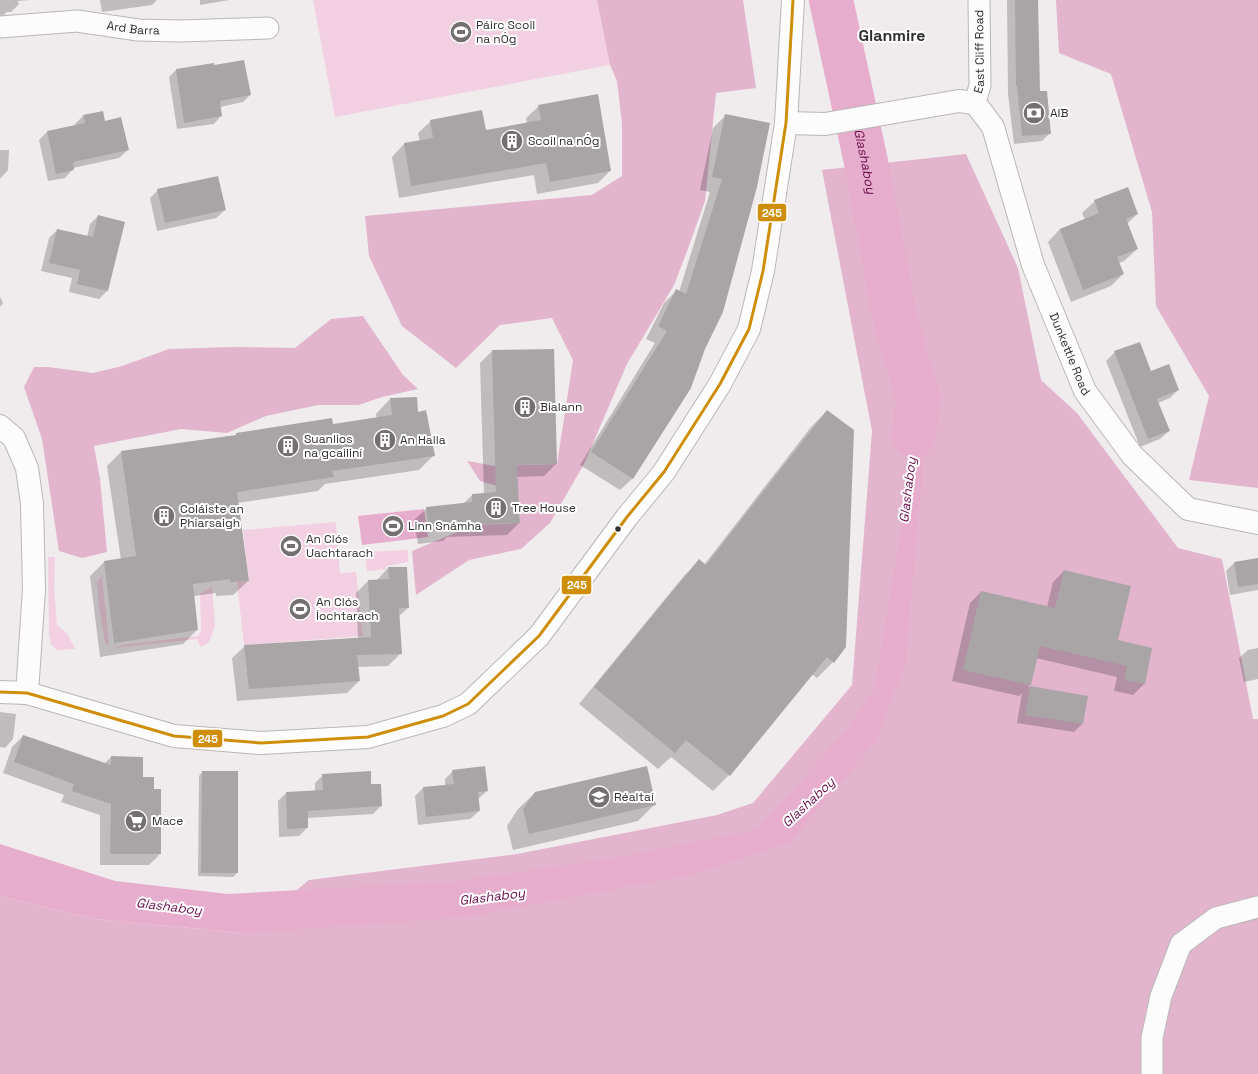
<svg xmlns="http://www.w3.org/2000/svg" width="1258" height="1074" viewBox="0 0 1258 1074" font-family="'Space Grotesk',sans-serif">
  <rect width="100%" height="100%" fill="#f0ebed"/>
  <g fill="#f3d0e1">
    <polygon points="313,0 597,0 610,65 335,117"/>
    <polygon points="336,522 340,573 356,572 363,636 244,645 237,582 249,581 243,530"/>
    <polygon points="408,550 408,562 386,566 386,569 367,571 365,552"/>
    <polygon points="48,557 55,557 54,590 57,625 67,633 75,649 57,650 51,645 49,634"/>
    <polygon points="102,576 109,645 105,643 99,606 97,582"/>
    <polygon points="212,587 215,626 209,642 201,647 197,639 114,648 122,645 198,636 201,631 200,594"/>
  </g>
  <g fill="#e2b5cd">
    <polygon points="597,0 743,0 756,88 716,93 705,201 686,254 674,285 627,364 584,464 550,523 521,549 469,560 416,595 412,551 474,525 520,523 518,492 480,481 467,461 495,466 557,464 573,360 552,318 500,325 456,368 402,326 369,256 365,216 592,195 622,176 622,124 617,81 610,65"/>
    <polygon points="1056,0 1258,0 1258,488 1189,480 1209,396 1156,306 1152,212 1111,74 1059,53"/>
    <polygon points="966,154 1018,268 1041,380 1077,413 1178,548 1222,559 1253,719 1258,719 1258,1074 0,1074 0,896 95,919 244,933 309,880 517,854 717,815 753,803 852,685 872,431 822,170"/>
    <polygon points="363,316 403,375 418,389 382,397 359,405 318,405 266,416 227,433 181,429 94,446 100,479 107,552 82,558 59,551 42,439 24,387 34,367 48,367 93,373 122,366 169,349 233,347 295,348 331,319"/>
  </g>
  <g fill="#e7adcc">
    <polygon points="821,0 850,0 902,252 924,375 922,480 905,664 876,741 789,843 694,874 465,917 244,933 95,919 0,896 0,844 115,881 228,894 450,882 615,858 756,830 844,733 875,689 909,482 912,376 866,162"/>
    <polygon points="424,509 428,537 362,545 358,516"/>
  </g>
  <g fill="#0003">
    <polygon points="0,0 30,0 18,1 19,4 11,12 7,12 4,15 0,16"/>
    <polygon points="100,0 157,0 152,5 102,12"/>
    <polygon points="200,0 229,0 200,5"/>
    <polygon points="1007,0 1037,0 1039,92 1050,133 1042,141 1014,144 1008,94"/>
    <polygon points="176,70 250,95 243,102 220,107 221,116 214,124 177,129 169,77"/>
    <polygon points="539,106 610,171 598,183 537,194 534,175 399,198 392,157 404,144 420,142 418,133 431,121 485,131 527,124 526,118"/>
    <polygon points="726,115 769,124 633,478 620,490 580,465 655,343 646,339 664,303 676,291 679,292 710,192 700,190 713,128"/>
    <polygon points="83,116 104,122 128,150 119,158 73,168 73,169 65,178 48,181 39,140 47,132 75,126 75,124"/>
    <polygon points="0,150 9,150 8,170 0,179"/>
    <polygon points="158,190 225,210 216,218 157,231 150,198"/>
    <polygon points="1095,201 1137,214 1127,224 1137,249 1124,261 1119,263 1123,274 1111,286 1071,302 1048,242 1060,229 1085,220 1082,213"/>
    <polygon points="98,216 124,222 107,291 99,299 69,292 72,278 41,271 49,238 57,230 87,237 90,224"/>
    <polygon points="0,297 3,303 0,307"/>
    <polygon points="492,351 556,464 544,476 517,477 519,523 507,535 447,537 443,541 418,544 414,520 427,508 462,505 472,495 484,494 480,363"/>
    <polygon points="1115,352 1150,372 1178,390 1170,398 1158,403 1169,431 1160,439 1140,447 1106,361"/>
    <polygon points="390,399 417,413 434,455 419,470 325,484 318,491 237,503 248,581 233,595 216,596 216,593 194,596 197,630 183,644 100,657 90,576 104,562 121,560 107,466 121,452 377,419 376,414"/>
    <polygon points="827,411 833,662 817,678 812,674 729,775 713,791 671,757 658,769 579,704 683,577 699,561 704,565 811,427"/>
    <polygon points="1258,559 1258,590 1230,595 1226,571 1234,563"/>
    <polygon points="388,568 408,608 398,617 401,653 388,666 358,667 359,681 347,693 237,701 232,658 245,646 358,638 356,593 368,581 376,581"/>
    <polygon points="1064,571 1117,641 1151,649 1144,684 1133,695 1114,691 1117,677 1036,658 1030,685 1028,687 1087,696 1082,724 1074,732 1017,723 1022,693 1019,696 952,681 970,603 981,592 1047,607 1053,582"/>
    <polygon points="1258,648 1258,679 1244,682 1239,658 1248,650"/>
    <polygon points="0,712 16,714 13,739 5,748 0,747"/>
    <polygon points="23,736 104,764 111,757 142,778 160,854 149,865 100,865 100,815 61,802 64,795 3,773 12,747"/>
    <polygon points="453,771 487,791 478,799 479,811 470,819 418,825 415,796 423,788 445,786 445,779"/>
    <polygon points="202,772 237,873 233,877 198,876 199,776"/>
    <polygon points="323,775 370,785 380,785 381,806 373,814 307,818 307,828 299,836 279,837 278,801 286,793 315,791 315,783"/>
    <polygon points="535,793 654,805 638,821 513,850 507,826 518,809"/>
  </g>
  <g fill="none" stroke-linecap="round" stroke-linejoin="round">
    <path stroke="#e7adcc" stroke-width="44" id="s1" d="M831,0L866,162L896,323L918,397L914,436"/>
  </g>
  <g fill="#a9a5a7">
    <polygon points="1015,0 1038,0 1040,91 1047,91 1051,134 1022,136 1017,86 1016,86"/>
    <polygon points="244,60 251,95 220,101 222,116 184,123 176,69 214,63 214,65"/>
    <polygon points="598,94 611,171 550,182 546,163 411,186 404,143 433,138 430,120 482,110 486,130 541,120 538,105"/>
    <polygon points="103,111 105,121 121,117 129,150 73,162 74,170 56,174 47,131 85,123 83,115"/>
    <polygon points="725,114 770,123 757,187 723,312 705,349 691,388 633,479 591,452 667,331 658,326 676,289 686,294 722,179 712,177"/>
    <polygon points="218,176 226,210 165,223 157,189"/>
    <polygon points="1128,187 1138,214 1126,219 1138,249 1117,257 1124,274 1083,290 1060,229 1099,213 1094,200"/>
    <polygon points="98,215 125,222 108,291 77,284 80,270 49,263 57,229 93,237"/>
    <polygon points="1140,342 1151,371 1169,364 1179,390 1157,399 1170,431 1148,439 1114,351"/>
    <polygon points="554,349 557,464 517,465 520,523 456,525 456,529 429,532 426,507 472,502 472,494 496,492 492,350"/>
    <polygon points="417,397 418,412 426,410 435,456 332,471 334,477 237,492 249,581 230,582 230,579 193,584 198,630 114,643 104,561 136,556 121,451 236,435 236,433 332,418 333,424 392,415 390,398"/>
    <polygon points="827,410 854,430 846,647 834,663 827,657 730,776 686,740 675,753 594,687 699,559 706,565"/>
    <polygon points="1258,558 1258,584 1238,587 1234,562"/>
    <polygon points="388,567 407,567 409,608 399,608 402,654 357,655 360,681 249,689 244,645 371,637 368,580 389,579"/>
    <polygon points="1064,570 1131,586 1118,640 1152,648 1145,684 1124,680 1127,666 1040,646 1031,685 963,670 981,591 1055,608"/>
    <polygon points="1030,686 1088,696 1083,724 1025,715"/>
    <polygon points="23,735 111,765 111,756 143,757 143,777 154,777 154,789 161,789 161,854 110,854 111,804 72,791 74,784 14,762"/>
    <polygon points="485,766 488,791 478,792 480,811 426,817 423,787 454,784 452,770"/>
    <polygon points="647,766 656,805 529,834 523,809 535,792"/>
    <polygon points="202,771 238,771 238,873 201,873"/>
    <polygon points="371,771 371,784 381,784 382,806 308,811 308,828 287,829 286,792 323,790 322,774"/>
  </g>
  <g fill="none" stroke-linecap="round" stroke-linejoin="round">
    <g stroke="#bab6b8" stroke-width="23">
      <g id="minor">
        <path id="s2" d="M0,27L77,21L138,30L180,31L268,28"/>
        <path id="s3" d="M975,103L980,85L979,0"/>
        <polyline points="1152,1074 1152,1038 1161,996 1181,944 1216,918 1258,907"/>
      </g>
    </g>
    <g stroke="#bab6b8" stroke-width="24">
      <g id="tertiary">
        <path id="s4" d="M786,123L825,124L959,101L975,103L993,127L1033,265L1085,391L1132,455L1188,509L1258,523"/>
        <polyline points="0,426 14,438 27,468 32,504 34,589 27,693"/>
      </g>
    </g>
    <g stroke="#bab6b8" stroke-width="24">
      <polyline id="secondary" points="0,692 27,693 174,736 261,743 368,737 443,716 468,704 539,636 627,517 664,472 720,384 749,329 763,271 786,123 793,0"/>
    </g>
    <use href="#minor" stroke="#fdfcfc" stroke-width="21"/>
    <use href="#tertiary" stroke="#fdfcfc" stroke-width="22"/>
    <use href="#secondary" stroke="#fdfcfc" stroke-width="22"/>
    <g stroke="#fff" stroke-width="6">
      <polyline id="bus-1" points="0,692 27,693 174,736 261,743 368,737 443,716 468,704 539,636 627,517 664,472 720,384 749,329 763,271 786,123 793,0"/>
    </g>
    <use href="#bus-1" stroke="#cf8e09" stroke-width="3"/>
  </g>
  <defs>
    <g id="stadium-disc" transform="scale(1.15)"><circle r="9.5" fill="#747072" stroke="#fff"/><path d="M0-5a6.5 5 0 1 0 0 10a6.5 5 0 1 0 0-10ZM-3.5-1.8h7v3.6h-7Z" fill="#fff"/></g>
    <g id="bank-disc" transform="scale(1.15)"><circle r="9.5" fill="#747072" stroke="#fff"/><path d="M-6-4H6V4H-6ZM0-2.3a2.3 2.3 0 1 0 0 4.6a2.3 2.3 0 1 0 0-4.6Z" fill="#fff"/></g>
    <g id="building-disc" transform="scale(1.15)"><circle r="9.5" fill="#747072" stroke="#fff"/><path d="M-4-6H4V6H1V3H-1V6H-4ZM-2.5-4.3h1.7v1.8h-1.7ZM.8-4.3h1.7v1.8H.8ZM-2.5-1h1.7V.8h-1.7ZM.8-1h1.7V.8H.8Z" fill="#fff"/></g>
    <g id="school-disc" transform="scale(1.15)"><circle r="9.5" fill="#747072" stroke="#fff"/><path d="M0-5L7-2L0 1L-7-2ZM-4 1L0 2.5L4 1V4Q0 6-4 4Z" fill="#fff"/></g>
    <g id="supermarket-disc" transform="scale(1.15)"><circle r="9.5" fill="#747072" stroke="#fff"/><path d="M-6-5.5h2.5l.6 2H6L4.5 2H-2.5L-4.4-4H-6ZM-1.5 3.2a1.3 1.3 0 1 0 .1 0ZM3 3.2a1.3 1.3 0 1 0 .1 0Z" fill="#fff"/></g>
  </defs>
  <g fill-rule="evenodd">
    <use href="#stadium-disc" x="461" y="32"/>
    <use href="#bank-disc" x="1034" y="113"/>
    <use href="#building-disc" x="512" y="141"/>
    <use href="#building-disc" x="525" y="407"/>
    <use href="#building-disc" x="385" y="440"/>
    <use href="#building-disc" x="288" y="446"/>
    <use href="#building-disc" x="496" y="508"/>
    <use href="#building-disc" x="164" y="516"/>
    <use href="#stadium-disc" x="393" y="526"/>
    <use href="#stadium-disc" x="291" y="546"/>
    <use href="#stadium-disc" x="300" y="609"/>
    <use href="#school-disc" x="599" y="797"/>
    <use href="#supermarket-disc" x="136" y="821"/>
  </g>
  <circle fill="#312e2f" stroke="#fff" stroke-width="1.5" cx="618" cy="529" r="3.5"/>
  <g text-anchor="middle" stroke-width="4" stroke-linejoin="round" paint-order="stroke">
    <g font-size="12" fill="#312e2f" stroke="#fff" text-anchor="start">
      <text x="476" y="29">Páirc Scoil<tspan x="476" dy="14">na nÓg</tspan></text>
      <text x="1050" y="117">AIB</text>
      <text x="528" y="145">Scoil na nÓg</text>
      <text x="540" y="411">Bialann</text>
      <text x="304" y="443">Suanlios<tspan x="304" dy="14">na gcailiní</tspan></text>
      <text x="400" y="444">An Halla</text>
      <text x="512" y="512">Tree House</text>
      <text x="180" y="513">Coláiste an<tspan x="180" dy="14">Phiarsaigh</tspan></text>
      <text x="408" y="530">Linn Snámha</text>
      <text x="306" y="543">An Clós<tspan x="306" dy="14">Uachtarach</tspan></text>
      <text x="316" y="606">An Clós<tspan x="316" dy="14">Íochtarach</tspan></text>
      <text x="614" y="801">Réaltaí</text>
      <text x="152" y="825">Mace</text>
    </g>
    <g font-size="12" fill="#312e2f" stroke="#fff">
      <text dy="4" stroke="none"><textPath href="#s2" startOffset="134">Ard Barra</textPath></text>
      <text dy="4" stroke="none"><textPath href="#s3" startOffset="52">East Cliff Road</textPath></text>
      <text dy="4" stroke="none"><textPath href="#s4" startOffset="461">Dunkettle Road</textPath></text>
    </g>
    <g font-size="13" font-style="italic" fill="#6b0d4b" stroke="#fff">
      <text dy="5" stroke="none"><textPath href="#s1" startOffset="165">Glashaboy</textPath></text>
      <text transform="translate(907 490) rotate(-83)" y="5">Glashaboy</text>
      <text transform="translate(808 802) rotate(-43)" y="5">Glashaboy</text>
      <text transform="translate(492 896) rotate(-7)" y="5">Glashaboy</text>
      <text transform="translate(169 906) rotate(7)" y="5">Glashaboy</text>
    </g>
    <g font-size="16" font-weight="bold" fill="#312e2f" stroke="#fff">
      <text x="892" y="41">Glanmire</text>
    </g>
  </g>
  <g stroke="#fff" stroke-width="1.5">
    <rect x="757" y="203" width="30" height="19" rx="4" fill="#cf8e09"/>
    <rect x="561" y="575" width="31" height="20" rx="4" fill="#cf8e09"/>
    <rect x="192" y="729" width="31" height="19" rx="4" fill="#cf8e09"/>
  </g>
  <g font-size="11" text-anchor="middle" font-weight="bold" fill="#fff">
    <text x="772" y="217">245</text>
    <text x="577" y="589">245</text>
    <text x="208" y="743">245</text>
  </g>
</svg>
